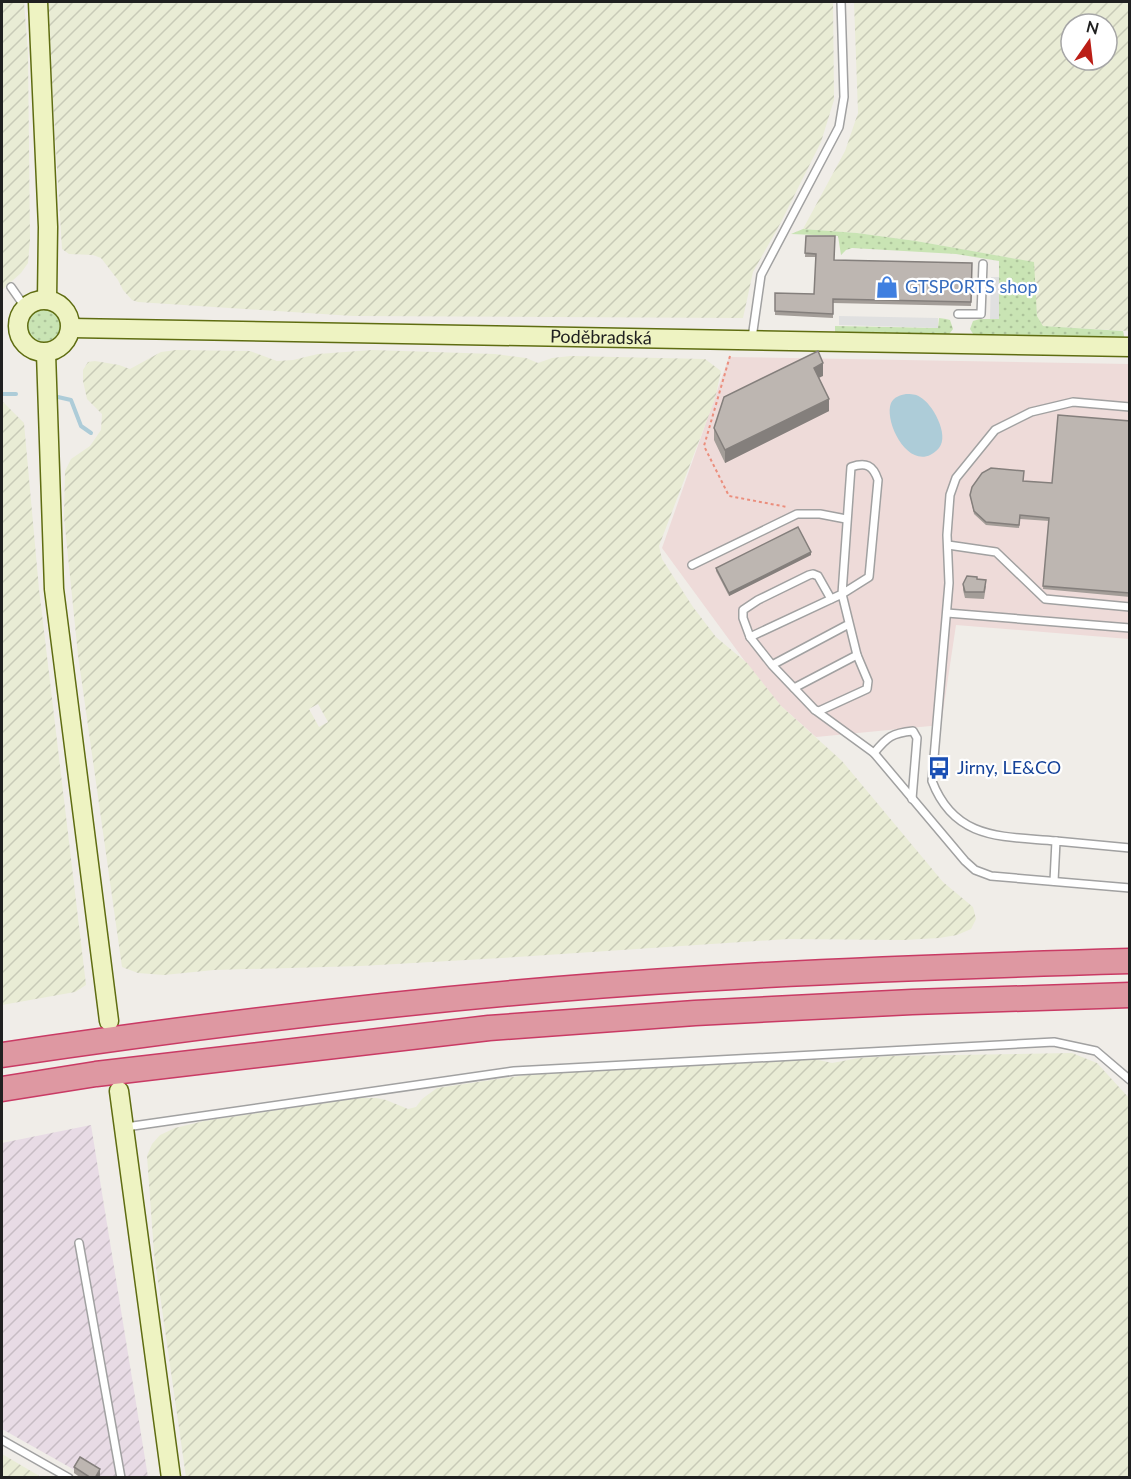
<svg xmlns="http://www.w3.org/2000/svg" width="1131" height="1479" viewBox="0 0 1131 1479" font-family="Lato,sans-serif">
  <defs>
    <pattern id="industrial-furrows" width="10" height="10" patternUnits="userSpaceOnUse" patternTransform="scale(1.5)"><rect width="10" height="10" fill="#e8dbe5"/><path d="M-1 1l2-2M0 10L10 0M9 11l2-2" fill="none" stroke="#c7bcc4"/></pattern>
    <pattern id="farmland-furrows" width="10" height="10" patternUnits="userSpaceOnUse" patternTransform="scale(1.5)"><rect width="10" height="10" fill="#e9ecd5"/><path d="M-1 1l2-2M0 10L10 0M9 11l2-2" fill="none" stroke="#c8cab7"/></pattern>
    <pattern id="grass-dots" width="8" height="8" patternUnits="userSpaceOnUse" patternTransform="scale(1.5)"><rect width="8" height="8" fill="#c9e4b4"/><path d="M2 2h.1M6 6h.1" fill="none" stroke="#acc39a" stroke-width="1.8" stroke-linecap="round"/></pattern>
  </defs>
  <rect width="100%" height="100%" fill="#f0ede8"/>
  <polygon fill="#eedbd9" points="729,357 1129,364 1129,639 956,625 941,725 816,737 781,706 744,660 662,548"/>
  <polygon fill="url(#industrial-furrows)" points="91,1125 148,1477 87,1477 2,1429 2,1143"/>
  <g fill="url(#farmland-furrows)" fill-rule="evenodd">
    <polygon points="2,2 24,2 28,54 30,240 28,263 21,273 2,290"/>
    <polygon points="47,2 833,2 834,100 821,142 780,224 753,272 743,318 353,316 138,302 132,300 123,290 118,280 101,258 93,255 69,254 62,249"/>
    <path d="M854,2H1129V331L1043,326L1037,316L1033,262L916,241L857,233L803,229L845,151L858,113ZM1071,24H1107V60H1071Z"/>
    <path d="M176,350L250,351L277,361L293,360L318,354L372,350L495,354L526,358L538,363L552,358L571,356L705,359L721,371L715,399L659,546L662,559L693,607L716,637L747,663L781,706L842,761L943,882L973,907L976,919L971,929L957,935L939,938L904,940L788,939L517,957L361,966L214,970L164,975L138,973L122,967L78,655L64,517L65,471L71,459L90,446L101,430L102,414L87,399L83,381V370L88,362L95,361L119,365L130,369L161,352ZM318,704L328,722L319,727L309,709Z"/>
    <polygon points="2,401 24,423 39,589 86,985 75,992 2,1005"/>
    <polygon points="1072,1053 1097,1063 1129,1098 1129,1477 186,1477 154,1253 147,1156 152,1144 160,1135 175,1128 204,1121 359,1098 376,1098 386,1100 408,1109 416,1107 422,1099 437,1088 526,1075 773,1058 814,1059 832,1063 859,1058 892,1056"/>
    <polygon points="2,1454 41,1477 2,1477"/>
  </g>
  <g fill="url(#grass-dots)">
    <polygon points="803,229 857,233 916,241 1034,262 1037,316 1043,326 1123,331 1125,340 975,337 970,329 973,321 980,319 999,319 999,261 956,254 852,248 846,250 841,255 838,236 791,234"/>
    <circle cx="45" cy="326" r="19"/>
    <polygon points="939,318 946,319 950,320 953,329 947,337 835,335 835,326 938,328"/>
  </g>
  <g fill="#e0e0e0">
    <polygon points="991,277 999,277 999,319 990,319"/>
    <polygon points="839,316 938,318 938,328 839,325"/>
  </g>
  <path fill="#adccd8" d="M906,394C911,394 916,394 920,397C932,403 950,435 939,448C912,478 883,423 891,403C894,397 900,395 906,394Z"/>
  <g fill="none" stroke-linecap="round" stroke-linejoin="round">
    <g stroke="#adccd8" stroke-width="4">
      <polyline points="2,394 16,394"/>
      <polyline points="58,397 71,400 81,426 91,433"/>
    </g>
    <g stroke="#a1a1a1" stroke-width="10">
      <g id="lane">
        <polyline points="11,287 25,307"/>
        <polyline points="958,314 981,314 983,264"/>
        <polyline points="752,338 761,275 839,127 844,97 841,2"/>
        <polyline points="948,545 996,552 1045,599 1130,607"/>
        <polyline points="692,565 797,514 820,514 846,519"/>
        <polyline points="947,613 1130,628"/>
        <polyline points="750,637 743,618 743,610 758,600 809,575 813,574 818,576 831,599"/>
        <path d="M772,665L815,710L819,711L867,689L868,681L857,655L842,594L851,467C866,462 873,465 878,480L869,577L842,594L750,637L772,665L849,624"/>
        <polyline points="794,688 857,655"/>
        <polyline points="815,710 874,753 965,861 975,870 991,876 1130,888"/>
        <path d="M874,753C887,737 892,733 913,731L917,738L912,799"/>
        <path d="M1056,841C1003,836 955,841 932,781L949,583L947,535L950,495L956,478L995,430L1031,412L1073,402L1130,407"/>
        <polyline points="1054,881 1056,841 1130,848"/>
        <polyline points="126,1127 514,1071 1054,1042 1096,1051 1130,1080"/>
        <polyline points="79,1243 121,1478"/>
        <polyline points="2,1440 69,1478"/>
      </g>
    </g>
    <g stroke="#5f6d11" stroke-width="21">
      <g id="secondary">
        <polyline points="38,2 48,227 47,300"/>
        <circle cx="44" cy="326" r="26"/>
        <path id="s1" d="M71,328L1130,347"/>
        <polyline points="46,353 54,589 109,1021"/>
        <polyline points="119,1091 171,1478"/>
      </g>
    </g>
    <g stroke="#c93a64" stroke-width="27">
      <g id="highway">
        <path d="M2,1055C232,1021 465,993 697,979C841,970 985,965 1130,961"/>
        <polyline points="2,1089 96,1074 489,1028 695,1013 912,1002 1130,995"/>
      </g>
    </g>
    <polyline stroke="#eb8e7d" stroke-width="2" stroke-dasharray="3 3" stroke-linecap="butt" points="730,356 704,446 729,496 787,507"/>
    <use href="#lane" stroke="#fff" stroke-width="7"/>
    <use href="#secondary" stroke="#eef3c2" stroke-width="18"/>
    <use href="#highway" stroke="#de98a2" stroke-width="24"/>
  </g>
  <g fill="#a39d98">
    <polygon points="806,236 834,260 972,263 971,306 833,303 833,318 775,315 775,293 814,294 816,257 805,257"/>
    <polygon points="823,376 819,378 829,411 725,463 714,440 714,428"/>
    <polygon points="1130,421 1130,597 1043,589 1049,521 1020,519 1019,528 986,525 974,514 970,495 1023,481 1052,483"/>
    <polygon points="811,555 729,596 716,571 716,568"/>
    <polygon points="977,579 986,586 984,599 965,598 963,590 963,584"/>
    <polygon points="74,1467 100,1475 99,1478 81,1478 74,1473"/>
  </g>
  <g fill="#847f7c">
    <polygon points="823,363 823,376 814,380 814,368"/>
    <polygon points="829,399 829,411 725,463 725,450"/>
    <polygon points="811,552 811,555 729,596 729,593"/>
    <polygon points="100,1469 100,1475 99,1478 95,1478"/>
  </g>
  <g fill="#bdb6b1" stroke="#847f7c" stroke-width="1.5">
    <polygon points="806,236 835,236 834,260 972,263 971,302 833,299 833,314 775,311 775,293 814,294 816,254 805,253"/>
    <polygon points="818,351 823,363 814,368 829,399 725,450 714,428 724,397"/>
    <polygon points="1058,415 1130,421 1130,593 1043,586 1049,518 1020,515 1019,525 986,522 974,511 970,495 972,487 982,473 991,468 1024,471 1023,481 1052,483"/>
    <polygon points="798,527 811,552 729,593 716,568"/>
    <polygon points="967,576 977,577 977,579 986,580 984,592 965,592 963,584"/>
    <polygon points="80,1457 100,1469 95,1478 91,1478 74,1467"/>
  </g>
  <defs>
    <g id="shop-bare" transform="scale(1.8)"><path d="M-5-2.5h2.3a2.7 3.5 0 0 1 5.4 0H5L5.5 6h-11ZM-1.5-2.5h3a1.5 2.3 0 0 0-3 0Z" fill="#3f7fe0" stroke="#fff" stroke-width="2.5" paint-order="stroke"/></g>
    <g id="bus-bare" transform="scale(1.8)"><path d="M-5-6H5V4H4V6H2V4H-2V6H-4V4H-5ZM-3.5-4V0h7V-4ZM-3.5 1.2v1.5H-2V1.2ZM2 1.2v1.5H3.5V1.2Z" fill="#1a4fb4" stroke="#fff" stroke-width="2.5" paint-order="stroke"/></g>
  </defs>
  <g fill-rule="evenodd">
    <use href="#shop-bare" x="887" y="287"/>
    <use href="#bus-bare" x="939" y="768"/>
  </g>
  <g text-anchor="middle" stroke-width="4.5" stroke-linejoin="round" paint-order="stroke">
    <g font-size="18" fill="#366cbe" stroke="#fff" text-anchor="start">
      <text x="905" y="293">GTSPORTS shop</text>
    </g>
    <g font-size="18" fill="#202020" stroke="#fff">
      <text dy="6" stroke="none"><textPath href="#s1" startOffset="530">Poděbradská</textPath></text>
    </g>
    <g font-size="18" fill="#164399" stroke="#fff" text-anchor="start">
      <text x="957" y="774">Jirny, LE&amp;CO</text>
    </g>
  </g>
  <rect width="1131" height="1479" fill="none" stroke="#202020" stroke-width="6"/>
  <g transform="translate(1089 42) rotate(14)"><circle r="28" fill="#ffffff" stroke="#a6a6a6" stroke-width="1.5"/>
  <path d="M0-4.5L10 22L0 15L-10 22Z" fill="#bb1e16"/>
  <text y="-9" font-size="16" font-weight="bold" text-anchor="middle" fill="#202020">N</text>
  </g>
</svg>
